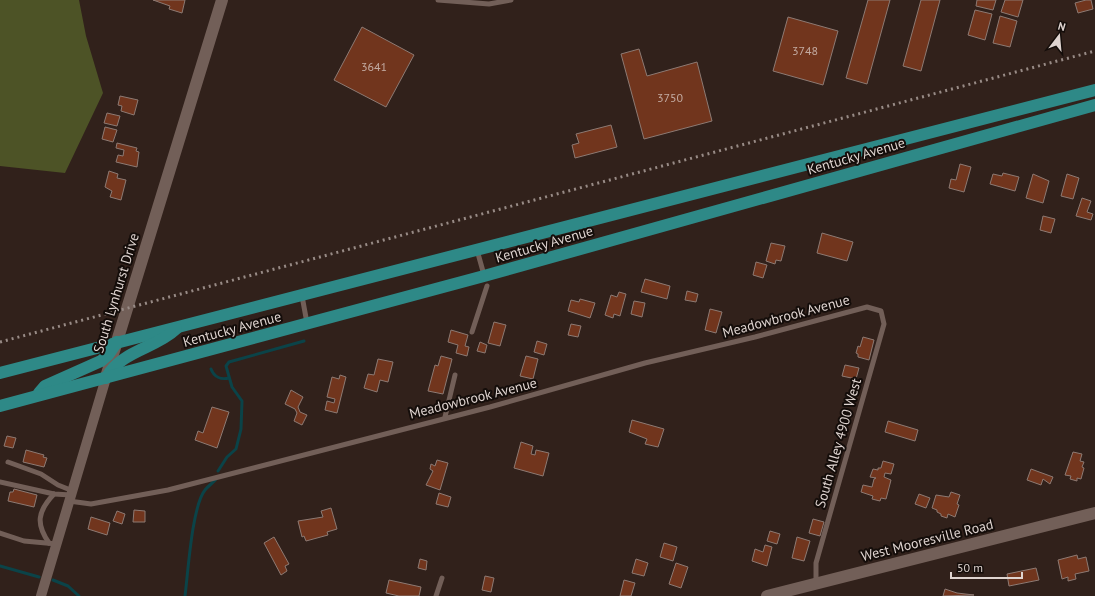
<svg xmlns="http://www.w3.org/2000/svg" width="1095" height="596" viewBox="0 0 1095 596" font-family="'PT Sans',sans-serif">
  <rect width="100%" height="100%" fill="#31211b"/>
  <polygon fill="#4d5326" points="0,0 79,0 86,36 103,93 65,173 0,166"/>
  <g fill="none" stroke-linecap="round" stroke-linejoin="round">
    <g stroke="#0b4348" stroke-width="3">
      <path d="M211,369C214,377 221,380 229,378"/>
      <polyline points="218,471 227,457 236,449 241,429 242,401 232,387 226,366 229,362 304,341"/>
      <polyline points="0,566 39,577"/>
      <polyline points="53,580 68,586 79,596"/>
      <path d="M185,596C188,573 192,506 205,490C208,486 213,483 216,479"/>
    </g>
  </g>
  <g fill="#71351d" stroke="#8d7a73">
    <polygon points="153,0 185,0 182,13 169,9 170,6"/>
    <polygon points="868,0 890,0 867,84 846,78"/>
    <polygon points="921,0 940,0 921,71 903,66"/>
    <polygon points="977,0 996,0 993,10 976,6"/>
    <polygon points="1005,0 1023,0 1018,17 1001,12"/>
    <polygon points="1086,0 1091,0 1093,9 1078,13 1075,3"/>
    <polygon points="975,10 992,14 985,40 968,35"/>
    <polygon points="1000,16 1017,21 1010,47 993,43"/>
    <polygon points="788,17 838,31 823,85 773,71"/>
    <polygon points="362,27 414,55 386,107 334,80"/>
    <polygon points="639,49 647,76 697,62 712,121 644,139 621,54"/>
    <polygon points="120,96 138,100 134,115 121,111 122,106 118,105"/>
    <polygon points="107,113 120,116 117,126 104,123"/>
    <polygon points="611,125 617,147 575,158 572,145 579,143 576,134"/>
    <polygon points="105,127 117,130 113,142 102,139"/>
    <polygon points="117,143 137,148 136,151 139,152 137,167 116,162 118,155 123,156 124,150 116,148"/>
    <polygon points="960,164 971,167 964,192 949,188 951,179 956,180"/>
    <polygon points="109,171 118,174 117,178 126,180 121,200 110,197 112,191 105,187"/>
    <polygon points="1003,173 1019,177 1015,191 990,184 993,174 1002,176"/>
    <polygon points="1033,174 1049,181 1043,203 1026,198"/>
    <polygon points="1067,174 1079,178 1073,199 1061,196"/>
    <polygon points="1082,198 1091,201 1087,212 1093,214 1091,220 1076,216"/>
    <polygon points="1043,216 1055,219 1051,233 1040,230"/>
    <polygon points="822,233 853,242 847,261 817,253"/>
    <polygon points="771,243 785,246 781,261 776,260 775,264 766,261"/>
    <polygon points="756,262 767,265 763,278 753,275"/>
    <polygon points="645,279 670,286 667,299 641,292"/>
    <polygon points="687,291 698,294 696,302 685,300"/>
    <polygon points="619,292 626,294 620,316 614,314 613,318 605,315 611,295 617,297"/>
    <polygon points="580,299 595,303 590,318 568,311 571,300 579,302"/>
    <polygon points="634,301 645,303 642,317 631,314"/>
    <polygon points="710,309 722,312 716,333 705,330"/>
    <polygon points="494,322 506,325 500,346 488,343"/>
    <polygon points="571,324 581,326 578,337 568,335"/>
    <polygon points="451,330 468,335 465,346 469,347 467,356 456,353 458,345 448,342"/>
    <polygon points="863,337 874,340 869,360 858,357 858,354 856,353 858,346 860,347"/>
    <polygon points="537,341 547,344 544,355 534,352"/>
    <polygon points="480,342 487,345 485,353 477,351"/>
    <polygon points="441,356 452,359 443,394 428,391 435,365 438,366"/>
    <polygon points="526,356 538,359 533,379 520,376"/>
    <polygon points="378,359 393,362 388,382 380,380 377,392 364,388 368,374 374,375"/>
    <polygon points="845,365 859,368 856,379 842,376"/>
    <polygon points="340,375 346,377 337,413 325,410 327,401 334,403 335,399 327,397 332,377 339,379"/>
    <polygon points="291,390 303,397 298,407 300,412 307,415 302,425 294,421 297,413 295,409 285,404"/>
    <polygon points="212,407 229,412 217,448 195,440 198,431 203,433"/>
    <polygon points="632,420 664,429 658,447 645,444 647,439 629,432"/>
    <polygon points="888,421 918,430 915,441 885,432"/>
    <polygon points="7,436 16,438 13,448 4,446"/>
    <polygon points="521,442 533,446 531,454 535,455 536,450 549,453 543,476 514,468"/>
    <polygon points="26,450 44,455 43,457 47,458 44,467 23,462"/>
    <polygon points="1073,452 1082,454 1080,461 1084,462 1082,467 1084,468 1081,479 1077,478 1077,481 1070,479 1071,476 1065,475"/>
    <polygon points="437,460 448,463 440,490 426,485 433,471 430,469 431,464 435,466"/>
    <polygon points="883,461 894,464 891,474 885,473 884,477 891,480 886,499 881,498 880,501 872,499 873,496 861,492 863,485 872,487 874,479 876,478 870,477 873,469 878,470 878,468 881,468"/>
    <polygon points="1031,469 1053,477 1050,484 1043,479 1041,485 1027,480"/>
    <polygon points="14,489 37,495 34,507 8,501 10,492 13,492"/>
    <polygon points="951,492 960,495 957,504 959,505 955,517 948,514 947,518 941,516 941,514 937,512 937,510 932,508 936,495 949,497"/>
    <polygon points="439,493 451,497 448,507 436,504"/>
    <polygon points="919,494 930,498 926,508 915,504"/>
    <polygon points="331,508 337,529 327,532 328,535 306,541 304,536 302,537 298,521 323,517 321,511"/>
    <polygon points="134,510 145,511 145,522 133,522"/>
    <polygon points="117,511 125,514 122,524 113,521"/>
    <polygon points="91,517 110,523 107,535 88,529"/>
    <polygon points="813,519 824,522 820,536 809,533"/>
    <polygon points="770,531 780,534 777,544 767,541"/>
    <polygon points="274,537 289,564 285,566 287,571 281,575 264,543"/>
    <polygon points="797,537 810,541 804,561 792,558"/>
    <polygon points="664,543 677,547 673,561 660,557"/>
    <polygon points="765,545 772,547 767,566 752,561 755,549 763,552"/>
    <polygon points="1077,555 1078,559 1086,557 1089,571 1075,574 1076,579 1068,581 1068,577 1062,579 1058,560"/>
    <polygon points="420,559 427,561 426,570 418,568"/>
    <polygon points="636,559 648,563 644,576 632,573"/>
    <polygon points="676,563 688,567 681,588 669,584"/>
    <polygon points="1036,568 1039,580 1009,586 1007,574"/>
    <polygon points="485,576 494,578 491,592 482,590"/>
    <polygon points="389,580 421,587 419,596 399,596 386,593"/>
    <polygon points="624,580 635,583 631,596 620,596"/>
    <polygon points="945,589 957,593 974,595 943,596"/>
  </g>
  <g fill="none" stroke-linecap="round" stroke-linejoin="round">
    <g stroke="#725f58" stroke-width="5">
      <polyline points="438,0 489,4 511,0"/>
      <polyline points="477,250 484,275"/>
      <polyline points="302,296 307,323"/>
      <polyline points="472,332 487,286"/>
      <polyline points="445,417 455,375"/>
      <polyline points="8,462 41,474 58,485 73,491"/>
      <polyline points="0,482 54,494 71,495"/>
      <polyline points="69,501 91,504 168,490 490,407 645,363 755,337 867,307 881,311 884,324 816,563 816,583"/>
      <polyline points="0,533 24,541 57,544"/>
      <path d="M49,543C36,524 37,512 54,494"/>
      <polyline points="436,596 442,578"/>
    </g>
    <polyline stroke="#725f58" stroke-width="10" points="41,596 106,378"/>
    <g stroke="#725f58" stroke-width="12">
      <polyline points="106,377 222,0"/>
      <polyline points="767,596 1095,513"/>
    </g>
    <g stroke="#2e8987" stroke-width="12">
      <polyline points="0,373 1095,90"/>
      <path d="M106,378C122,350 155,349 176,329"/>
      <polyline points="39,393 45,386 101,361 108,355 117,342"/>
      <polyline points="0,406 484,276 1095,105"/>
    </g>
    <polyline stroke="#988b86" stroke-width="3" stroke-dasharray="2 4" stroke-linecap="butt" points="0,342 1095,51"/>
  </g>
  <g text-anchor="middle" stroke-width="4" stroke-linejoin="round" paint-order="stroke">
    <g font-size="12" fill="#c4aca3">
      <text x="805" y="55">3748</text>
      <text x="374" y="71">3641</text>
      <text x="670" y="102">3750</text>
    </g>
    <g font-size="14" fill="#dfd4d0" stroke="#140d0a">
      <text transform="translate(856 156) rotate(-16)" y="5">Kentucky Avenue</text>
      <text transform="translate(544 244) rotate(-16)" y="5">Kentucky Avenue</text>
      <text transform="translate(116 293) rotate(-73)" y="5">South Lynhurst Drive</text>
      <text transform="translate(786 316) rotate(-15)" y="5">Meadowbrook Avenue</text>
      <text transform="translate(232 329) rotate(-15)" y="5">Kentucky Avenue</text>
      <text transform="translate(473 398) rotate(-14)" y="5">Meadowbrook Avenue</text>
      <text transform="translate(838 443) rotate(-74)" y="5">South Alley 4900 West</text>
      <text transform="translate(927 540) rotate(-14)" y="5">West Mooresville Road</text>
    </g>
  </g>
  <g transform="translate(1059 36) rotate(16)" stroke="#140d0a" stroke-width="3" paint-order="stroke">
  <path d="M0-3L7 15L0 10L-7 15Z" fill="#dfd4d0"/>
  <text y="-6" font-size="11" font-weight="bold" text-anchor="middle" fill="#dfd4d0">N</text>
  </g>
  <path d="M951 572v6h71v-6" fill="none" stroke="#dfd4d0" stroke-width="2"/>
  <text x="957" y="572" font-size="12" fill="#dfd4d0" stroke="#140d0a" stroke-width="3" paint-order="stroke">50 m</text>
</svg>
